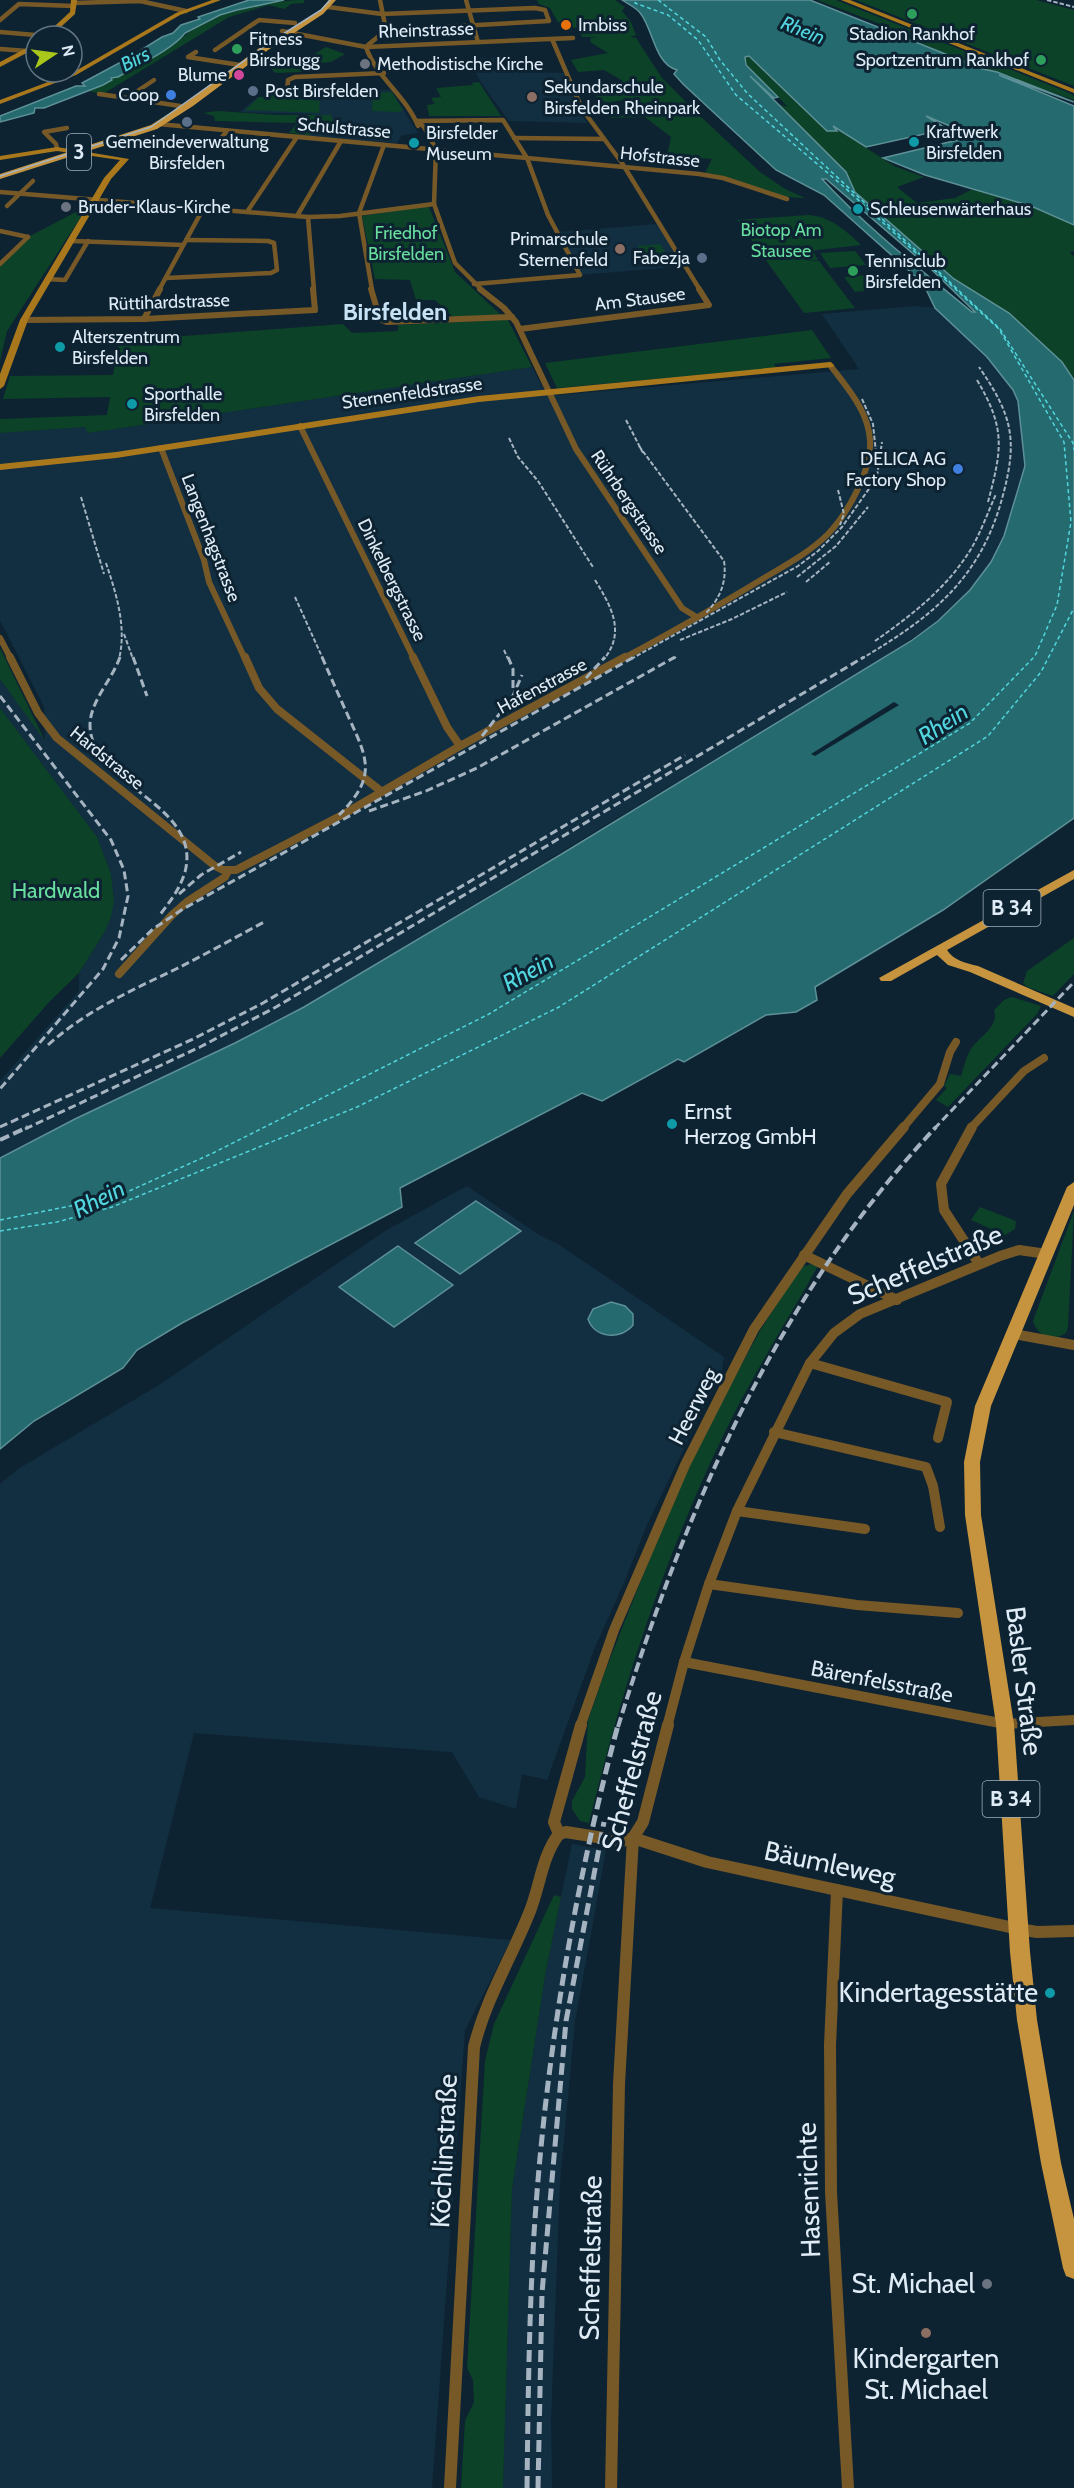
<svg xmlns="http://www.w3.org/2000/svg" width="1074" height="2488" viewBox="0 0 1074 2488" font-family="Cabin,sans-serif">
  <rect width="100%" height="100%" fill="#0e2332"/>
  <g fill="#122f42">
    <polygon points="468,58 508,58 507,72 564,73 578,109 587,123 509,121 482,84"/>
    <polygon points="368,89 391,90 418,133 402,135 397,143 300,135 312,114 240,112 258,97 264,97 271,92"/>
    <polygon points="659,224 685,266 580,275 557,232"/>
    <polygon points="916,306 935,308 987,357 1002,374 1018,401 1025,466 1004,536 991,562 970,590 938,621 870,666 304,1007 235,1043 75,1119 0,1158 0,1081 79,991 79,973 104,933 114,901 111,874 97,837 0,708 0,679 45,740 44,707 0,620 0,433 86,427 88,433 532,367 547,396 859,369 822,314"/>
    <polygon points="467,1186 539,1235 558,1244 724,1357 722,1370 647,1525 623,1585 595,1647 547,1780 522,1774 516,1809 479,1797 452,1752 194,1733 150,1908 511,1940 465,2030 432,2488 0,2488 0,1484 18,1469 159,1385 385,1231"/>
    <polygon points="572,1844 606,1850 575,2022 560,2182 551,2419 552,2488 503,2488 512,2189 546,1970"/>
  </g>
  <g fill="#0c4227">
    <path d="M304,0V3L291,4L284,9L269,5L229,17L103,94L88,91L111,80V78L118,77C146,61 173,45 196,27C219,9 276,0 304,0Z"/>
    <path d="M537,0H615L625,7L622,11L631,22L636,35L630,37L636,38L662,78L699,115L760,172L785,189L805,198C770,199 737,175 705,173L712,159L667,156L671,137L645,117L608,118L639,111L623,100L606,103L585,89L623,81L604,70L578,72L571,60L608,53L590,42L591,38L597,37H582L579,29L558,22L550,8L539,4Z"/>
    <polygon points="817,0 836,0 1067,92 1074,96 1074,100 983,69 894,34 891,32 893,29"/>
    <polygon points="856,0 1036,0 1074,10 1074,86"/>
    <polygon points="326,47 345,54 331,62 321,63 321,71 276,73 272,70 271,64 307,63 310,58 304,55 311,56"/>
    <polygon points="748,56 827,131 840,131 894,166 924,177 897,187 917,203 955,198 975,188 1031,206 1074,225 1074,251 1070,252 1074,257 1074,380 1062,362 1009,313 954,279 855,192 846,172 778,104 788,107 746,65 745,57"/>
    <polygon points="479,82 501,116 429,116 427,105 435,104 431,98 441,97 436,88 473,85 472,83"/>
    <polygon points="273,92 300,92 293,98 320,101 319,113 245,110 259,97 266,97"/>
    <polygon points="392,92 403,110 399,112 372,111 373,93"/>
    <polygon points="217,111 279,115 331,115 334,124 320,123 311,135 289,133 297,123 215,121 214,116 203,113"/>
    <polygon points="426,206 429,207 455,272 502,316 455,319 435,300 416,300 410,280 375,279 362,216"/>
    <polygon points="76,212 84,212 7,331 0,361 0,264 28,237"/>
    <path d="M808,215C829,216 846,230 861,245L817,250L813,251L818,260L805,261H819L855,308L804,313L737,220Z"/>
    <polygon points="660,244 669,258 647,260 638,246"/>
    <polygon points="855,251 866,265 830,268 820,253"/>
    <polygon points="879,274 891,288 855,292 844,277"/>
    <polygon points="504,320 508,320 532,367 88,433 85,427 0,433 0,419 107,415 110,397 3,399 10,376 113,375 119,341 343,324 352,333 398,331 398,325"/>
    <polygon points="812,330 831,358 774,364 777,368 557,388 545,363"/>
    <polygon points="0,648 45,741 0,679"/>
    <polygon points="0,708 97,837 111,874 114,901 111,917 104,933 79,973 50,1001 0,1058"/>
    <polygon points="1074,938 1074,974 1053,996 1027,987 1023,983 1027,971"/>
    <path d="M1012,997L1041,1006L1037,1014L948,1107L936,1100L947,1088L944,1086L950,1074L961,1076C964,1067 966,1057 971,1049C979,1037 1000,1026 994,1010L1004,1000Z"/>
    <polygon points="980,1207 1016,1221 1015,1229 1005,1235 971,1220"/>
    <path d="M1074,1211L1068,1327L1066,1333C1053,1342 1037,1336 1033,1321Z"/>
    <path d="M812,1264L818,1266C792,1312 764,1357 739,1404C671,1536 624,1679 589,1823L580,1821L572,1809V1801L585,1777L588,1721L604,1674L672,1502L719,1406L761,1329L801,1267Z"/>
    <polygon points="554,1895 561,1897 546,1970 512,2189 503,2488 461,2488 465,2421 474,2402 473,2380 467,2368 485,2061 494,2024"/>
  </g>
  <g fill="#256a6e" stroke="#5d9197" stroke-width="1.5" fill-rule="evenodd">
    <path d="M249,0H284L237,10L220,15L185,33C172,50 138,65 118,77L111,78L112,80L103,85L44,108H35L34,113L0,122V116L76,86H85L82,83L121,62L134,61L130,59L133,55L162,37L173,33L181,25L200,19L198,17Z"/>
    <path d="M622,0H810L983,69L997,72L1074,102L999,75L1074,106V225L1031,206L925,175L883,158L974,136L926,116L947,129L866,147L833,126L837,131H827L749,56L745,57L746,65L778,97L774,98L750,76L846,172L855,192L954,279L1009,313L1062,362L1074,380V818L943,910L815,987L817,1000L796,1012L766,1015L684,1062L678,1059L602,1101L582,1093L400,1188L402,1207L182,1323L137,1350L123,1368L34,1421L0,1449V1158L75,1119L235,1043L304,1007L560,855L911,641L938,621L970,590L991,562L1004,536L1025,466L1018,401L1013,390L987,357L935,308L923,283L916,277L824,195L776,170L683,84L674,74L677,70C655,64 653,30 641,14C637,8 628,4 622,0ZM822,179H826L932,270L975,312H972C921,270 866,227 822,179Z"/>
    <polygon points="476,1201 521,1231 460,1274 415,1243"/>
    <polygon points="398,1246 453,1285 394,1327 339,1287"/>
    <path d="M611,1302L625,1306L633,1314V1325C621,1340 595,1339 588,1319L593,1309Z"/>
  </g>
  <polygon fill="#0e2332" points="894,702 899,705 815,756 811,754"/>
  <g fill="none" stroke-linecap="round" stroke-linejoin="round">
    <g stroke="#51d6de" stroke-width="1.5" stroke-dasharray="4 3" stroke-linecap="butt">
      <polyline points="658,0 706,37 720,60 747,93 1000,329 1073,443 1074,450"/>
      <polyline points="0,1220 116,1197 213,1153 489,1014 970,723 1035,656 1057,605 1071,522 1064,442 999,329 843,186 736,95 698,40 668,15 635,3 637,0"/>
      <polyline points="0,1231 57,1222 112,1207 357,1107 559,1007 988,736 1041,672 1074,608"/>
    </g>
    <g stroke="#775927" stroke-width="4.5">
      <polyline points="466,0 478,42"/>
      <polyline points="74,3 140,1 186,11"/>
      <polyline points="328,7 382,14 535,8 545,10 549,21 386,30"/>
      <polyline points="0,20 19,4 74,6"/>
      <polyline points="282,31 366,47 573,38"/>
      <polyline points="0,32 47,36"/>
      <polyline points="552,39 582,109 622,163 700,290"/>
      <polyline points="368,45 386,30 380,0"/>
      <path d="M366,47C376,77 406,96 418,126"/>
      <polyline points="0,49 27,51"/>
      <polyline points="215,50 259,20 295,23"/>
      <polyline points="196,52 188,57 240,65"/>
      <polyline points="154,80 127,98 180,106 180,109"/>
      <polyline points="287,91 288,80 295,77 384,73"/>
      <polyline points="99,94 127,98"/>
      <polyline points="417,121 424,127 436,149 434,204 455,263 482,290"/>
      <polyline points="417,121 503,120 527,158 548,215 580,275 474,284"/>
      <polyline points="158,124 699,174 723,178 787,199"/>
      <polyline points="514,138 604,139"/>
      <polyline points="213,148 227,131"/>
      <polyline points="57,149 56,144 44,132 67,128"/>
      <polyline points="0,192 308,217 340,216 434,204"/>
      <polyline points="7,206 33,181"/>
      <polyline points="247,212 297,137"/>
      <polyline points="297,216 341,141"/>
      <polyline points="308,217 314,290"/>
      <polyline points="0,231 28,237"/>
      <polyline points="72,241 183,245"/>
      <polyline points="0,264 28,237"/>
      <polyline points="166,278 271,273 277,270 274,243 268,241 186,240"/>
      <polyline points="47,279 65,280 88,241"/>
      <polyline points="159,290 203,209"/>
      <polyline points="372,290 359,213 384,145"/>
    </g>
    <g stroke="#775927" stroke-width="6">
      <polyline points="371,289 380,319 387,322 512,317"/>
      <polyline points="480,289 504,308 516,322 576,449 682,608 698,618"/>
      <polyline points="144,319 160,289"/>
      <polyline points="24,320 144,319 315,310 313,289"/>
      <polyline points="520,329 709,305 699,289"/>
      <polyline points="300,426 414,659"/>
      <polyline points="161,448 204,560 209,582 245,659"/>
      <polyline points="0,638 11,659"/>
      <path d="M622,659C670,633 718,606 764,578C786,565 810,552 828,534C848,513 872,470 870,440C868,410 847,388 830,365"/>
    </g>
    <g stroke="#775927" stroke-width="8">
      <polyline points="10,657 38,713 57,738 215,866 223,870 236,870 344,814 460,746 625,657"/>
      <polyline points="245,657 259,688 277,709 382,792"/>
      <polyline points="413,657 447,727 460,746"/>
      <polyline points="119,974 172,915 188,901 225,877 228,871"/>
      <polyline points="902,1129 940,1084 950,1052 956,1042"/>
      <polyline points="970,1129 1024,1071 1044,1058"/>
    </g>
    <g stroke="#775927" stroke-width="10">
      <polyline points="972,1127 941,1184 944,1210 979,1264"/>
      <polyline points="804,1255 897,1300"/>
      <polyline points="1014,1334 1074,1345"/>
      <polyline points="810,1363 947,1402 938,1438"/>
      <polyline points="774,1432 926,1467 933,1486 940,1527"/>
      <polyline points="737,1511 865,1529"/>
      <polyline points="709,1584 857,1605 958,1613"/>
      <polyline points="684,1662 1005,1724 1074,1720"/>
      <polyline points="580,1727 614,1630 685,1465 754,1329 847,1194 904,1127"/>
      <polyline points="667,1727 684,1662 709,1584 737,1511 810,1363 834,1333 860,1314 1000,1256 1019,1250 1047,1254"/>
    </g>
    <g stroke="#775927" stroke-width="12">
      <polyline points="559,1834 554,1822 581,1725"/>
      <polyline points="559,1834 566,1832 622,1841 633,1838"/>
      <polyline points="633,1838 707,1862 1019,1929 1037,1932 1074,1931"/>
      <polyline points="837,1890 830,2045 831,2192 848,2488"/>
      <path d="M450,2488L474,2047C486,1998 512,1957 530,1911C540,1886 542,1856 559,1834"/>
      <polyline points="611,2488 619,2084 633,1838 643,1822 668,1725"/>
    </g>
    <g fill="#a9781c" fill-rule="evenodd">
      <polygon points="71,0 77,0 75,14 51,36 44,36 70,12"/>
      <polygon points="212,0 221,0 180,15 76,75 0,104 0,100 72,73 176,13"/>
      <polygon points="841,0 850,0 1074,89 1074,93"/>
      <polygon points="36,43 36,48 0,67 0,62"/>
      <polygon points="57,147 129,159 111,179 28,320 4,386 0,389 0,374 20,320 104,178 120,160 57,151 0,160 0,156"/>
      <polygon points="830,362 834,365 833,367 479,402 116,458 0,470 0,464 116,452 479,396"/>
    </g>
    <g fill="#c6943e" fill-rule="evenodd">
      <polygon points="329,0 336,0 323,14 268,50 193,106 157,129 0,179 0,174 151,125 187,102 262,46 319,12"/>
      <path d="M1074,870V879L947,950C954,961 966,963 978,966L1074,1008V1017L970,972L948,965L937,955L891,981H881L879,978Z"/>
      <polygon points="1074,1182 1074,1205 991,1406 980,1462 981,1515 1014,1724 1030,1952 1037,2020 1061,2163 1074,2219 1074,2279 1066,2276 1063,2268 1041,2163 1017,2020 1010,1952 996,1724 965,1515 964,1462 975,1406 1067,1187"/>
    </g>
    <polyline stroke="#a5b4c0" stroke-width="1.5" points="0,176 151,127 272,41 321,10 330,0"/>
    <g stroke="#a5b4c0" stroke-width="2" stroke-dasharray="4.5 2" stroke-linecap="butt">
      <polyline points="1047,0 1074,7"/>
      <path d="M977,380C1006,429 1002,449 988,502"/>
      <polyline points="862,399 873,424 876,453"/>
      <polyline points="626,420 643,453"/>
      <polyline points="509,438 518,457 538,481 593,567"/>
      <path d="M639,446L724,561C727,582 720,599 705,614"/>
      <polyline points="838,490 844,514 840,525"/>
      <polyline points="81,497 104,574"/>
      <path d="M106,563C116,593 127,627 119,659"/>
      <polyline points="797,577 836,546 868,507"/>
      <path d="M595,580C611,606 626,632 604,659"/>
      <polyline points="806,582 831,561"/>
      <polyline points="295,597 323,659"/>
      <polyline points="124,634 133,659"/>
      <polyline points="680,640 732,619 787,592"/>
      <path d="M875,641C912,615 947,588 971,549C981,532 988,512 996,494"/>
      <polyline points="504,650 508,659"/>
      <polyline points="631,659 798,566 818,551 842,527 871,486 877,476 882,442"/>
      <polyline points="673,659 676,657"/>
      <path d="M861,659C932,617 981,579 1003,495C1018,439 1012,415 979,367"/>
    </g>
    <g stroke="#a5b4c0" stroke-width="3" stroke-dasharray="8 4" stroke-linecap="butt">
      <path d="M120,657C112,680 91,700 90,724C89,786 203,803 185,872C180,889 169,903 159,916"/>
      <polyline points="133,657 147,696"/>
      <path d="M322,657C331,678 340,698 349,718C369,761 376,778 339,815"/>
      <polyline points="508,657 513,669 513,689"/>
      <polyline points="586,678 605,657"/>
      <polyline points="0,696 111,840 124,870 128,896 119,938 103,969 0,1089"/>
      <polyline points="482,736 512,698 522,675"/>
      <polyline points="369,811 426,791 477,768 675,657"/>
      <polyline points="179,894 201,875 241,852"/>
      <polyline points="121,960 153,929 183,909 634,657"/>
      <path d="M48,1045C86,1011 130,991 176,969C206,954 236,937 266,921"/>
      <polyline points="0,1127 193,1039 263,1003 685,755"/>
      <polyline points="25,1129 200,1047 276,1007 864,657"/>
      <polyline points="934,1129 1074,982"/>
    </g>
    <g stroke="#a5b4c0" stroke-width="4" stroke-dasharray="10 4.5" stroke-linecap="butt">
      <polyline points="0,1140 28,1127"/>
      <path d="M618,1727C685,1509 778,1295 936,1127"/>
    </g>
    <g stroke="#a5b4c0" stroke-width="5" stroke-dasharray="12 6" stroke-linecap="butt">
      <path d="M527,2488C528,2403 529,2319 534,2234C545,2062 573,1892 618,1725"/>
      <polyline points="538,2488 542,2293 566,2021 604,1822"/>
    </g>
  </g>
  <g fill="#2e9e5b" stroke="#0e2332" stroke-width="2">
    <circle cx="912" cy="14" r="6"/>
    <circle cx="237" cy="49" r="6"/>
    <circle cx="1041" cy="60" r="6"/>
    <circle cx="853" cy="271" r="6"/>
  </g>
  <circle fill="#e8710a" stroke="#0e2332" stroke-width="2" cx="566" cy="25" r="6"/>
  <g fill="#6b7280" stroke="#0e2332" stroke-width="2">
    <circle cx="365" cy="64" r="6"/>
    <circle cx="66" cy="207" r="6"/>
    <circle cx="987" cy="2284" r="6"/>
  </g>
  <circle fill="#d1479c" stroke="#0e2332" stroke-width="2" cx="239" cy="75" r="6"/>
  <g fill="#5c6f8a" stroke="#0e2332" stroke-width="2">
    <circle cx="253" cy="91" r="6"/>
    <circle cx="187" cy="122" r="6"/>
    <circle cx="702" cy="258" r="6"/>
  </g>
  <g fill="#3f7fe0" stroke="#0e2332" stroke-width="2">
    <circle cx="171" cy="95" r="6"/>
    <circle cx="958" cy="469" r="6"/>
  </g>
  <g fill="#8d6e63" stroke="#0e2332" stroke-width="2">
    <circle cx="532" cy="97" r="6"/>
    <circle cx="620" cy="249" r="6"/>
    <circle cx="926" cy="2333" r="6"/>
  </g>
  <g fill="#0f9aa8" stroke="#0e2332" stroke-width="2">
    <circle cx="914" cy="142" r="6"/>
    <circle cx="414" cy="143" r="6"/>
    <circle cx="858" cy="209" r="6"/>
    <circle cx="60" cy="347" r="6"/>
    <circle cx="132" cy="404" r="6"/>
    <circle cx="672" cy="1124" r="6"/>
    <circle cx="1050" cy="1993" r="6"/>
  </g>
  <g text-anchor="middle" stroke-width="6" stroke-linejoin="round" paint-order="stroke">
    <g font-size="18" fill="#dfecf6" stroke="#0e2332" text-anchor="start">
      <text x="578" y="31">Imbiss</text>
      <text x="912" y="40" text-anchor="middle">Stadion Rankhof</text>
      <text x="249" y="45">Fitness<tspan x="249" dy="21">Birsbrugg</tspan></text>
      <text x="1029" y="66" text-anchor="end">Sportzentrum Rankhof</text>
      <text x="377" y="70">Methodistische Kirche</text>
      <text x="227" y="81" text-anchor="end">Blume</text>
      <text x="544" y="93">Sekundarschule<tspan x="544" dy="21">Birsfelden Rheinpark</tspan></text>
      <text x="265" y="97">Post Birsfelden</text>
      <text x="159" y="101" text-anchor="end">Coop</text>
      <text x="926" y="138">Kraftwerk<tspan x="926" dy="21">Birsfelden</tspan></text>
      <text x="426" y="139">Birsfelder<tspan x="426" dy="21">Museum</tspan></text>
      <text x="187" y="148" text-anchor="middle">Gemeindeverwaltung<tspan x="187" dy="21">Birsfelden</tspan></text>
      <text x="78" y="213">Bruder-Klaus-Kirche</text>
      <text x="870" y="215">Schleusenwärterhaus</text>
      <text x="608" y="245" text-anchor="end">Primarschule<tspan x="608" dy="21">Sternenfeld</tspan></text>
      <text x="690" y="264" text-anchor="end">Fabezja</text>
      <text x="865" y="267">Tennisclub<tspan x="865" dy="21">Birsfelden</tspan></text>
      <text x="72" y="343">Alterszentrum<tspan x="72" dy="21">Birsfelden</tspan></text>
      <text x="144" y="400">Sporthalle<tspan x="144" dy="21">Birsfelden</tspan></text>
      <text x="946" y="465" text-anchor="end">DELICA AG<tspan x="946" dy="21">Factory Shop</tspan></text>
    </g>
    <g font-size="18" fill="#dfecf6" stroke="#0e2332">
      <text transform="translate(426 30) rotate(-2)" y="6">Rheinstrasse</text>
      <text transform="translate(344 128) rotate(5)" y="6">Schulstrasse</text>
      <text transform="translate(660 157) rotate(6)" y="6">Hofstrasse</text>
      <text transform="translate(640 299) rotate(-7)" y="6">Am Stausee</text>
      <text transform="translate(169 302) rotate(-2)" y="6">Rüttihardstrasse</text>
      <text transform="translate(412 393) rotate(-8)" y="6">Sternenfeldstrasse</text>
      <text transform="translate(629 502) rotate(56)" y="6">Rührbergstrasse</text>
      <text transform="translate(211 538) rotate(69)" y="6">Langenhagstrasse</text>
      <text transform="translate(392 580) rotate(64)" y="6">Dinkelbergstrasse</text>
      <text transform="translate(542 686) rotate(-28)" y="6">Hafenstrasse</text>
      <text transform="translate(107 758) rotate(39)" y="6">Hardstrasse</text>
    </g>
    <g font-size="18" fill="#68df9e" stroke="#0e2332">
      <text x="781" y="236">Biotop Am<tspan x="781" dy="21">Stausee</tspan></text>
      <text x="406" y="239">Friedhof<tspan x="406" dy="21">Birsfelden</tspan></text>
    </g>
    <g font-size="20" font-style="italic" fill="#51d6de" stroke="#0e2332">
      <text transform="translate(803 30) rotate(22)" y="7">Rhein</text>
      <text transform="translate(135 59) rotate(-28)" y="7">Birs</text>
    </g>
    <g fill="#0e2332" stroke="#a0b0bb" stroke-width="1.5">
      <rect x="67" y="134" width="24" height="36" rx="4.5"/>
      <rect x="983.5" y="890" width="57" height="36" rx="4.5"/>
      <rect x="982.5" y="1781" width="57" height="36" rx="4.5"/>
    </g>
    <g font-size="21" font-weight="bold" fill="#dfecf6">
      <text x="79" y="159">3</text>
      <text x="1012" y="915">B 34</text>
      <text x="1011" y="1806">B 34</text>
    </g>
    <g font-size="22" fill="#68df9e" stroke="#0e2332">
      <text x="56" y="898">Hardwald</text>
    </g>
    <g font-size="22" fill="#dfecf6" stroke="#0e2332" text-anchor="start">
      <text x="684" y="1119">Ernst<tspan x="684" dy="25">Herzog GmbH</tspan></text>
    </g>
    <g font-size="22" fill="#dfecf6" stroke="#0e2332">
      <text transform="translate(693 1406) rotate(-63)" y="8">Heerweg</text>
      <text transform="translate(882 1681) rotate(11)" y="8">Bärenfelsstraße</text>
    </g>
    <g font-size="24" font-weight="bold" fill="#c7e2f5" stroke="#0e2332">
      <text x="395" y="320">Birsfelden</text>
    </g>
    <g font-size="24" font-style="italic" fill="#51d6de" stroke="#0e2332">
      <text transform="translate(943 724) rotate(-33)" y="8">Rhein</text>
      <text transform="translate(528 972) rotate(-29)" y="8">Rhein</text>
      <text transform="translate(99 1199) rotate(-27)" y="8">Rhein</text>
    </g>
    <g font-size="27" fill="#dfecf6" stroke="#0e2332">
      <text transform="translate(925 1265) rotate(-23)" y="9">Scheffelstraße</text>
      <text transform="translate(1024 1681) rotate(83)" y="9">Basler Straße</text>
      <text transform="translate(632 1771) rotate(-75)" y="9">Scheffelstraße</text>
      <text transform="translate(830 1864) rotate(12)" y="9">Bäumleweg</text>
      <text transform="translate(444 2151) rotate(-87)" y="9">Köchlinstraße</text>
      <text transform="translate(809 2190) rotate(-92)" y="9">Hasenrichte</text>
      <text transform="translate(591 2258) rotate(-89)" y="9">Scheffelstraße</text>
    </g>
    <g font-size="27" fill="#dfecf6" stroke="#0e2332" text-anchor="end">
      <text x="1038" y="2002">Kindertagesstätte</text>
      <text x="975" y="2293">St. Michael</text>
      <text x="926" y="2368" text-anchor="middle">Kindergarten<tspan x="926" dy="31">St. Michael</tspan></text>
    </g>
  </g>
  <g transform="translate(54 54) rotate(77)"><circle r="28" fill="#0e2332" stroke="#627380" stroke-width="1.5"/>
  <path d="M0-4.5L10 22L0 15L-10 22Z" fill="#a9c71b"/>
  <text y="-9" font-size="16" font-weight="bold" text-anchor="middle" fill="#dfecf6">N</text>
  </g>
</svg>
